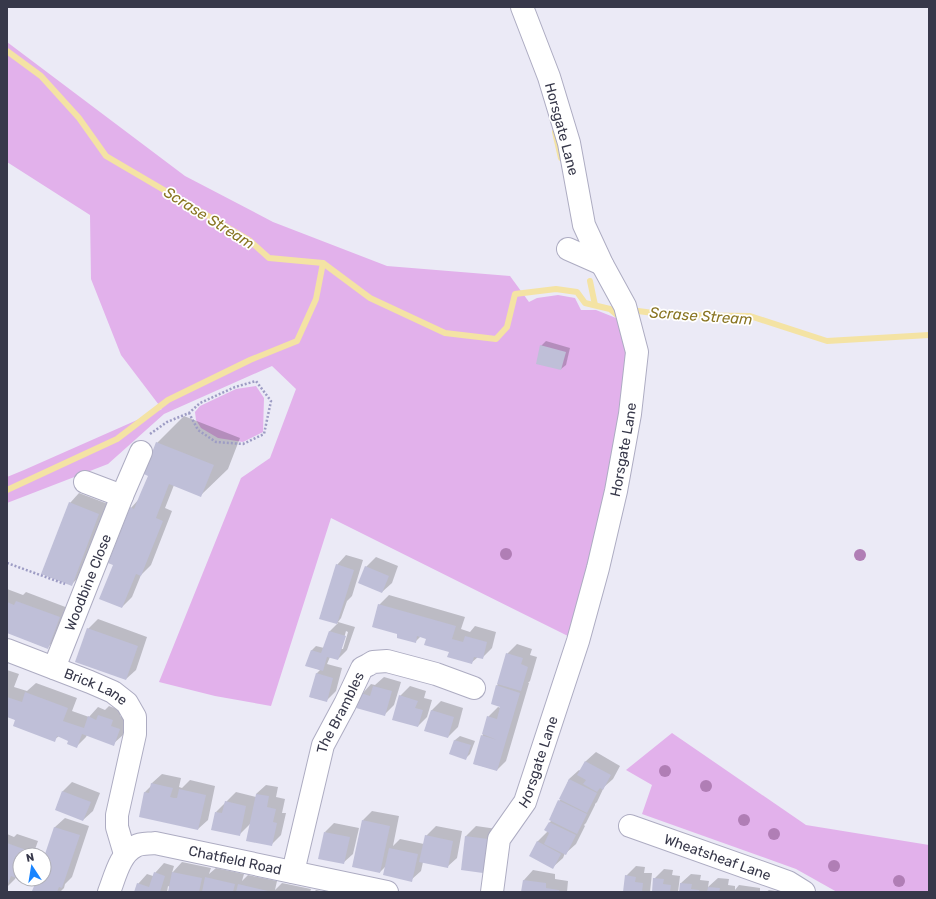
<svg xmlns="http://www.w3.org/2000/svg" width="936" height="899" viewBox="0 0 936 899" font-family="Rubik,sans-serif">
  <rect width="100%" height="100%" fill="#ebeaf6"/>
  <g fill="#e2b1eb">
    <polygon points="7,42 185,176 273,222 387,266 510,276 529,302 537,298 558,295 575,298 581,310 596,310 621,320 629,353 623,396 578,641 331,518 271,706 215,696 159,682 241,478 270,458 296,389 272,366 164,414 108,464 7,503 7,477 24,470 162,409 121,355 91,279 90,215 7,162"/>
    <polygon points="256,386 264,398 263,432 243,442 218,438 201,428 196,420 195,412 200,406 236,389"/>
    <polygon points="672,733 806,825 929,845 929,892 837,892 796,869 642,814 652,785 626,770"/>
  </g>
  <g fill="#0003" fill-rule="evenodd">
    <polygon points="546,341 570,348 566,365 561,369 541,346"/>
    <polygon points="184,416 240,438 228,469 201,495 174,485 165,508 172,511 151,565 141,575 132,597 122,607 115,564 131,508 139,499 149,476 157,443"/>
    <polygon points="79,493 108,504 81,575 71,585 70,503"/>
    <path d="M346,555L363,560L352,596L347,601L341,618L338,622L355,627L347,650L338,659L330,657L327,664L342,668L336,691L326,701L310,697L317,673L320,670L306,665L312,650L316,646L324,648L330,631L338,623L320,618L337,565ZM346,631L348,632L343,649H341Z"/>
    <polygon points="376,557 398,566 392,583 382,592 366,567"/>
    <polygon points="7,589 23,595 26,592 68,608 57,638 47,648 7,632"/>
    <polygon points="389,595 465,617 461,629 470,632 475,626 496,632 492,648 482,658 478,657 471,663 427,638 421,636 415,642 398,634 379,605"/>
    <polygon points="98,619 147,637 136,670 126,679 88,629"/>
    <polygon points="517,644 532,649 530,655 537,657 530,681 528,683 529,683 506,761 497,770 474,764 488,717 498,707 501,708 497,686 507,654"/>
    <polygon points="7,670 19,674 14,687 27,691 36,683 77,698 72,711 89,717 98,707 105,710 109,706 122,711 120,716 129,719 123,735 113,744 87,735 86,737 76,747 69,740 59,736 54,740 16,720 7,716"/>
    <polygon points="384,677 401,682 394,705 384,715 362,694 371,684 375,685"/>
    <polygon points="410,686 426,691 424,698 432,700 427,717 418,726 400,696"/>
    <polygon points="441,701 463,708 458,727 448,737 431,711"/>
    <polygon points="460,736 475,741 470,754 466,758 450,753 455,740"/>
    <polygon points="596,752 620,766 613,779 604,787 597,802 595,804 595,805 586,823 584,825 585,826 576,844 566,853 565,853 563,858 553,867 537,842 548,831 546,830 550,822 552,820 559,801 561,799 569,779 579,770 581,771 586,761"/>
    <polygon points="162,774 181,778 179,787 182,788 190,780 215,786 208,820 198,829 140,816 145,792 151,786 152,783"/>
    <polygon points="72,782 100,793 93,811 83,820 56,809 63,791"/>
    <polygon points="266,785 278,787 276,797 285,799 282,813 286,813 281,835 271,845 250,824 239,835 216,812 236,792 256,797 256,794"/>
    <polygon points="372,811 399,816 393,846 400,839 424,844 426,836 436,826 462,831 457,858 447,867 423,862 421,871 411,880 387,865 380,872 363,820"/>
    <polygon points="65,818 89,826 72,877 65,884 64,888 60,892 37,892 38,879 44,879 44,860 55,827"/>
    <polygon points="334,823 359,828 353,854 343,863 325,832"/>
    <polygon points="476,826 497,829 492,862 483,872 462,869 466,836"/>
    <polygon points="7,834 14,837 17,834 38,841 33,855 20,855 20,877 18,878 16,877 15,879 7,887"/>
    <polygon points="182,862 211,868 209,874 216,868 244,874 242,881 248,875 277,881 275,890 282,883 311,889 310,892 169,892 170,887 168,886 167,892 135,892 138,884 147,874 153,876 155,873 164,863 174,866 172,873"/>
    <polygon points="636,866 645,867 644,873 652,873 650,892 624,892 626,876"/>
    <polygon points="664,869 673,870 672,875 680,876 678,892 653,892 654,879"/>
    <polygon points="533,870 555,874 555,879 568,881 567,892 522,892 524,880"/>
    <polygon points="691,874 701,875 700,880 709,881 708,887 718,878 729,879 728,885 735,886 735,890 739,885 760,888 760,892 680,892 681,883"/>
    <polygon points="316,890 327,892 314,892"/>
    <polygon points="769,890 784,892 766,892"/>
  </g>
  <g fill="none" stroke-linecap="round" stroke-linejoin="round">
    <g stroke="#f4e3a4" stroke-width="6">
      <polyline points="7,51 41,76 79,118 106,156 249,240 269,258 323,263 370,298 445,333 496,339 507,327 515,294 556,289 577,292 585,303 610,309 617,315"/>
      <polyline points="555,132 561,158"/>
      <polyline points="590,281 595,305"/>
      <polyline points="638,311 669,315 750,316 827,341 929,335"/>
      <polyline points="7,490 117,439 168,400 250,360 297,341 316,299 323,263"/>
    </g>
  </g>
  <g fill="#bfbfd8">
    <polygon points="540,345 566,352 561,370 536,364"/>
    <polygon points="156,442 214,465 201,497 169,484 156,518 163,521 141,576 136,574 122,608 99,599 113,565 108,563 130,507 134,509 141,492 148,476 144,474"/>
    <polygon points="69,502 99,514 72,586 41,574"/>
    <polygon points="336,564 354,570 337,624 319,619"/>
    <polygon points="365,566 389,576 382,593 358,583"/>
    <polygon points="16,601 60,617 48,649 7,633 7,602 14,605"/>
    <polygon points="378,604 456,626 452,639 463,642 465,636 487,642 483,659 474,657 472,664 447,657 449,652 424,645 426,639 417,636 416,643 397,638 397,634 372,627"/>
    <polygon points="87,628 138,646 126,680 75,662"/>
    <polygon points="329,631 346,636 338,660 327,657 323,671 305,666 311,650 321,653"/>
    <polygon points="506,653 523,658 521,664 528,667 521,691 497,684"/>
    <polygon points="316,673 333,678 327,702 309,697"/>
    <polygon points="496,685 520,693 497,771 473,764 481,735 497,740 482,734 487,716 497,719 500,707 491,704"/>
    <polygon points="373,686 392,691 385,716 356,708 361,693 370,696"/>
    <polygon points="25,692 68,708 63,721 84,728 88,716 96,720 98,715 113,720 111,726 120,729 114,746 82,734 77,748 67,744 68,741 57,736 55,742 13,726 15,720 7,717 7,697 22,702"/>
    <polygon points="399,695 418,701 415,708 423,710 418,727 392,720"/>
    <polygon points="431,710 454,717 448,738 424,731"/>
    <polygon points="454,740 471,745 466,760 449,754"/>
    <polygon points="585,761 611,775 603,790 600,788 597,792 583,784 586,780 577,775"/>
    <polygon points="569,779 597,793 587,813 559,799"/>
    <polygon points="151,783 173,788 170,797 174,798 177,798 179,789 206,795 198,830 139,817 144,792 149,793"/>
    <polygon points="62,791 91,802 83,821 55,810"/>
    <polygon points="256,794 269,796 267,807 276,809 273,822 277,823 272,846 246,841"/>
    <polygon points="558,800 587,814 577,834 549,820"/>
    <polygon points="225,801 246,806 240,836 211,830 215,812 222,813"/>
    <polygon points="362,820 390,826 380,873 352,867"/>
    <polygon points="549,822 576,835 566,855 544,844 549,833 544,830"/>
    <polygon points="54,827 80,835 62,888 59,887 57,892 34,892 32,891 37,879 44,879 44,857"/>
    <polygon points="324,832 350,837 344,864 318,859"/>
    <polygon points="425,835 453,841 448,868 419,862"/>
    <polygon points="465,836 488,839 483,873 461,870"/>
    <polygon points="537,841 561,854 553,869 529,856"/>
    <polygon points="7,843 29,851 27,855 20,855 20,876 19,879 11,876 7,886"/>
    <polygon points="389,848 418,854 412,882 383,875"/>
    <polygon points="154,872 165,876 160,892 134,892 137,883 149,887"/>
    <polygon points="172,872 202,878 199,892 168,892"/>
    <polygon points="625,875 636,877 635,882 643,883 642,892 623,892"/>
    <polygon points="205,877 235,884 233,892 202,892"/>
    <polygon points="653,878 664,879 663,884 671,885 670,892 652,892"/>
    <polygon points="523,880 546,883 546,888 559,890 559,892 521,892"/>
    <polygon points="680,883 692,884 691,889 699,890 699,892 679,892"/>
    <polygon points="238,884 268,891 268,892 236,892"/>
    <polygon points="708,887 720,888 719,892 707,892"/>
  </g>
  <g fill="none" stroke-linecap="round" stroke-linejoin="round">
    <g stroke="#adacc2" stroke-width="24">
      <g id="minor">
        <polyline points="568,249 602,264"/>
        <polyline points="85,482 122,496"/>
        <path id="s1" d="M7,650L90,682L113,692L127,703L135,717V734L117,815V827L125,854"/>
        <path id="s2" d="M54,668L122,496L141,452"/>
        <path id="s3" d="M630,826L788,882L804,892"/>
        <path id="s4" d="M293,872L323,745L345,704L362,668L368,665L373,662L387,661L436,674L474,688"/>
        <path id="s5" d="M109,892C115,877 120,853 136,846C141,843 149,844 155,843L387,892"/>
        <path id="s6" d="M492,892L499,839L525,802L578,641L598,568L616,491L630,414L637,352L625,306L602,264L584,225L569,143L549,77L522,7"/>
      </g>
    </g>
    <g stroke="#9d9cc4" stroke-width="2.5" stroke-dasharray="2 2" stroke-linecap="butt">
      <polyline points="150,434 167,422 189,413 200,403 235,387 256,381 271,401 264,434 243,444 216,442 198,430 189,413"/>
      <polyline points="7,563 65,584"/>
    </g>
    <use href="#minor" stroke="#fff" stroke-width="22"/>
  </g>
  <g fill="#b07eb5">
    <circle cx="506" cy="554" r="6"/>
    <circle cx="860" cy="555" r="6"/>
    <circle cx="665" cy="771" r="6"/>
    <circle cx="706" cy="786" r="6"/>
    <circle cx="744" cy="820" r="6"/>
    <circle cx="774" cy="834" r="6"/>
    <circle cx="834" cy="866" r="6"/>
    <circle cx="899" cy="881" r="6"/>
  </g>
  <g text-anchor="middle" stroke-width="3.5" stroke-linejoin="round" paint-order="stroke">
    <g font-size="14" fill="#37384a" stroke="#fff">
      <text transform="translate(562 129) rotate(75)" y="5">Horsgate Lane</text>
      <text dy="5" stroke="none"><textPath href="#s6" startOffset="465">Horsgate Lane</textPath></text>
      <text dy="5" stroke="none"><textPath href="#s2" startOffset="92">Woodbine Close</textPath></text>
      <text dy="5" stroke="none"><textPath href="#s1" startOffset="96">Brick Lane</textPath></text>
      <text dy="5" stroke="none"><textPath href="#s4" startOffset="167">The Brambles</textPath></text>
      <text dy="5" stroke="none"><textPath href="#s6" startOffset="141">Horsgate Lane</textPath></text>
      <text dy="5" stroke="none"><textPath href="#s3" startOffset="93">Wheatsheaf Lane</textPath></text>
      <text dy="5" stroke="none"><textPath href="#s5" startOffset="156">Chatfield Road</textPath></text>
    </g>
    <g font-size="15" font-style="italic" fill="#897522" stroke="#fff">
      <text transform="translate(209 218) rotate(32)" y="5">Scrase Stream</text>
      <text transform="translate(701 316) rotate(4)" y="5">Scrase Stream</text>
    </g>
  </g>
  <rect width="936" height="899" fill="none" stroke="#37384a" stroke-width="16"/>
  <g transform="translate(32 867) rotate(348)"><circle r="19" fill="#ffffff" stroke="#afafb7"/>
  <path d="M0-3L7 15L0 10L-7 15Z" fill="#1884ff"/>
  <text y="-6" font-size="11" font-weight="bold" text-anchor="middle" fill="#37384a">N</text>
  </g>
</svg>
